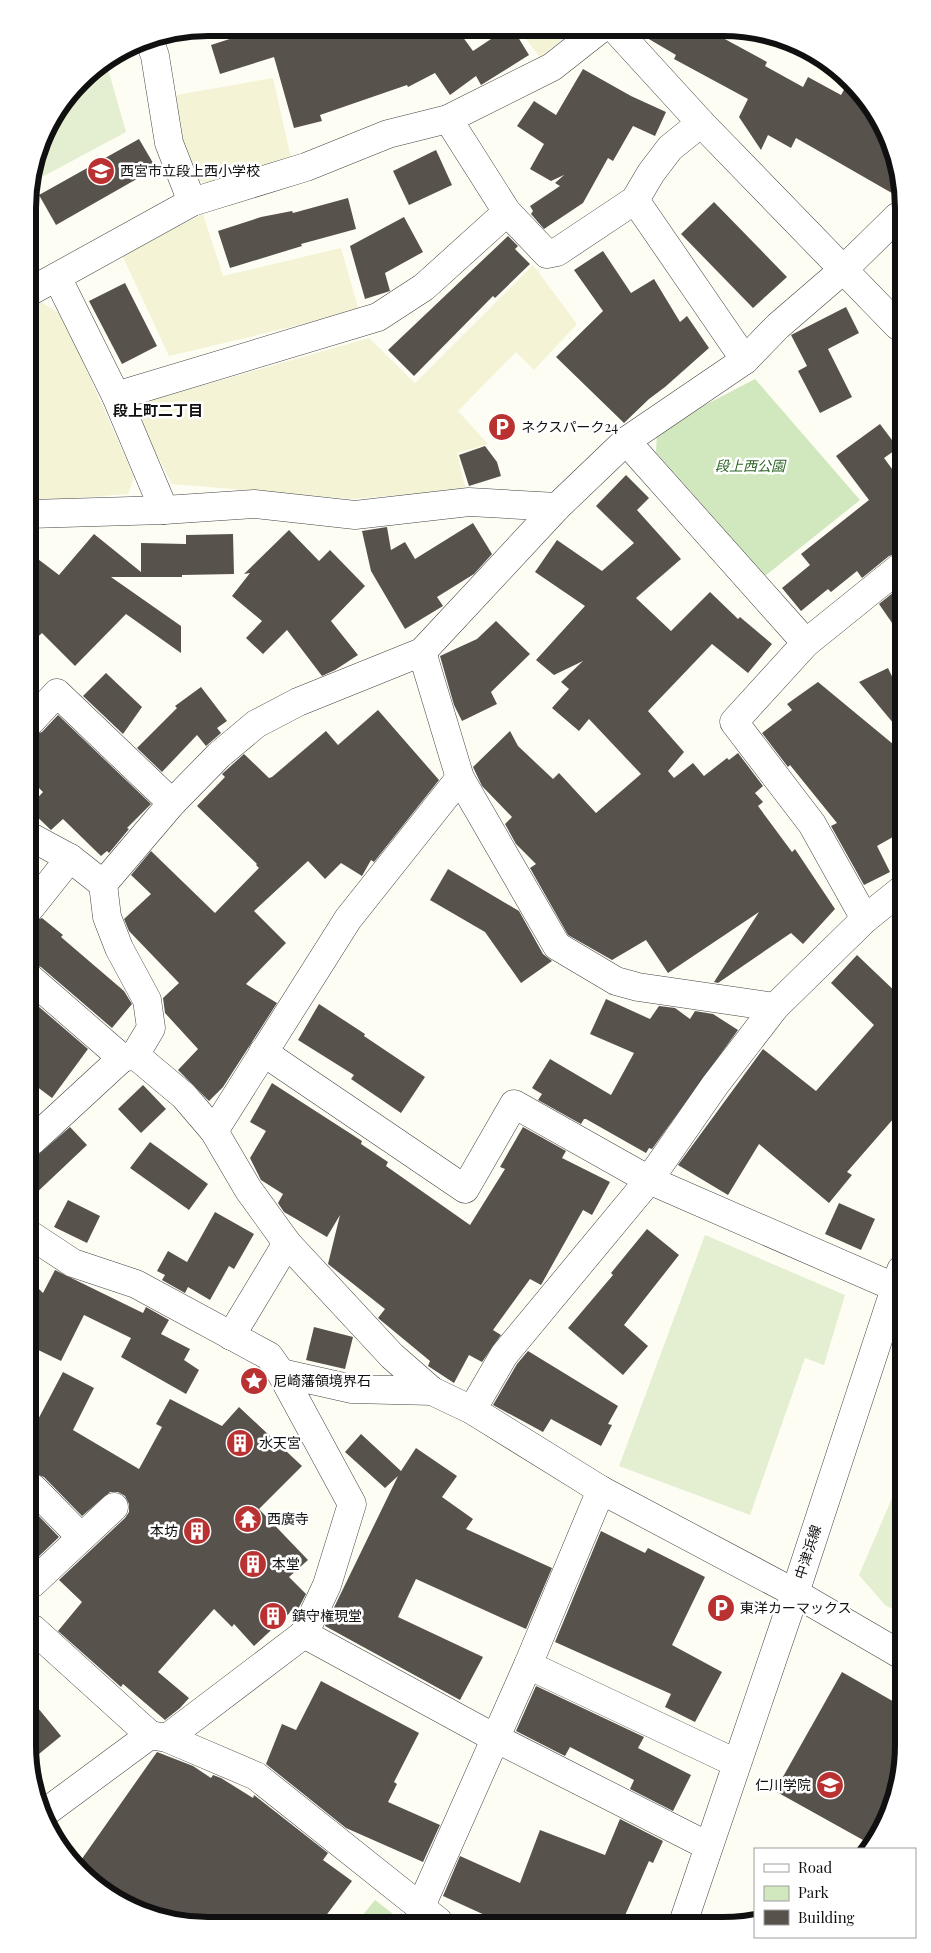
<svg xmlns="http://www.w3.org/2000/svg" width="931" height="1953" viewBox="0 0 931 1953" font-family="'Playfair Display','Noto Sans JP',serif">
  <rect width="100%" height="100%" fill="#fefdf4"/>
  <g fill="#f4f3d5">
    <polygon points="466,29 495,29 473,39"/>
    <polygon points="518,29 574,30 540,57"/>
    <polygon points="273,78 291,158 210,185 192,177 171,96"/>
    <polygon points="203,214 223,276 341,248 359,311 169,356 122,255"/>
    <polygon points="533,265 577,324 534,370 516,352 458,411 488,444 457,453 466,490 351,499 172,484 137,417 145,402 369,338 415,383"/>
    <polygon points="41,302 62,315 134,477 128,494 30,502 29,309"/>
  </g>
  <g fill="#d1e8bf">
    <polygon points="755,379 860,500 765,576 656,452 657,430"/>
    <polygon points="375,1900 402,1921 358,1921"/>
  </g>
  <g fill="#e3efd0">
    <polygon points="106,62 126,132 29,184 46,128 89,72"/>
    <polygon points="705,1235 845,1295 824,1365 805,1358 750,1515 619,1466"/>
    <polygon points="902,1475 903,1615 885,1605 859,1575"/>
  </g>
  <g fill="#58524d">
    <polygon points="264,28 457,29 473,51 506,29 513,29 529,55 481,85 476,76 450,95 435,73 408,87 407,85 320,115 322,121 294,128 274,57 220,74 211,45"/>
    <polygon points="637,30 710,31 767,62 765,66 803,87 808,77 841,95 849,81 879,117 897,161 897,196 796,138 791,148 768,135 761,150 739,117 748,99 674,59 676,55 642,35"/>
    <polygon points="583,69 631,96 666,112 655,136 633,126 613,161 608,158 583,203 544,229 531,214 533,211 530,206 560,186 555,183 564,175 551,181 530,169 544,144 517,126 534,101 556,115"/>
    <polygon points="139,139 156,168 56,225 39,195"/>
    <polygon points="436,150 452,185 409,205 393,171"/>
    <polygon points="348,198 356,229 301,244 302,246 230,268 218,231 261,217 292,211 293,213"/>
    <polygon points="714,202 787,277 753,308 681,234"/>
    <polygon points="404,217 423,252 385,273 390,291 365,299 350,246"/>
    <polygon points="508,236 518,246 515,249 530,264 495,298 493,296 414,376 388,350"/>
    <polygon points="603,251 631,293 654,279 680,322 687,316 709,348 665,387 649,399 624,423 556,357 603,311 574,270"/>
    <polygon points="125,283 157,346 122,364 89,301"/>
    <polygon points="846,307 859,333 828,349 852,397 820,413 798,371 807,366 791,335"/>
    <polygon points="880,424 898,448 884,458 898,477 899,553 889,556 862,578 857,571 831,592 828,589 801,611 782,588 810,565 801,554 869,500 836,456"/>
    <polygon points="485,446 497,462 501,476 469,486 459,455"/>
    <polygon points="626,475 649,498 637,510 681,559 636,598 671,631 710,592 738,619 740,617 772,644 748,673 712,644 648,711 684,752 668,771 674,778 693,763 704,776 727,758 729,760 738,753 763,786 755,793 763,802 758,806 792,852 795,849 835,909 803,944 791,933 718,983 714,982 759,912 668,973 646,940 612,960 568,935 530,868 536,864 516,844 505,824 512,817 482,786 473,767 510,731 518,746 553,779 559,773 596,813 641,774 589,719 579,731 552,708 569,689 561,682 583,661 554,675 536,660 585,606 535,572 557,540 602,571 634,543 596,506"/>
    <polygon points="473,523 492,554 474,574 437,597 443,606 405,629 371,571 362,531 387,527 391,550 405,542 415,559"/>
    <polygon points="289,530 319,561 330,550 365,586 331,621 358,655 335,670 322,676 287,630 263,654 246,638 262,621 232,596 250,573 244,574"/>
    <polygon points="94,534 141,572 141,543 186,544 186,535 233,534 234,574 182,575 182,577 111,577 181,626 181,653 126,614 75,666 42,633 30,644 30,553 59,575"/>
    <polygon points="899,588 899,633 879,604"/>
    <polygon points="496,621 530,654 491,692 497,704 462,721 454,705 440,656 477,639"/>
    <polygon points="888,668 899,691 899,730 859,682"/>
    <polygon points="106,673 142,707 123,734 83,696"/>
    <polygon points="818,682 899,749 900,833 877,846 890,872 864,885 831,826 837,823 790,765 788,767 762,733 792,710 787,704"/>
    <polygon points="201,687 227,721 217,728 221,733 206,746 197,735 162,772 137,748 177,708 175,706"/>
    <polygon points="378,710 439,780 374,862 371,860 362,876 341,863 325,879 308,861 254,911 286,943 246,984 277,1003 223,1087 209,1101 178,1070 198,1049 165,1013 163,998 179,983 129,931 124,919 151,894 131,875 151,851 215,913 259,868 256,865 257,864 197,806 225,777 222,774 244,754 269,778 272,777 326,731 338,745"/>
    <polygon points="58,715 151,804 127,828 129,829 109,853 107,851 101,856 63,819 51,830 31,811 31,805 43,792 31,780 31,736 42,732"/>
    <polygon points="448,869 519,911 543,954 552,961 521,983 485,932 430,900"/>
    <polygon points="42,918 63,935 61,937 124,991 132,1004 112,1028 41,967 31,964 31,922"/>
    <polygon points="857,955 900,996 901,1110 847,1172 852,1175 829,1203 759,1144 728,1195 678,1165 763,1049 816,1091 874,1025 831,983"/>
    <polygon points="606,999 650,1019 659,1006 675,1008 690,1019 695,1011 713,1014 738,1030 652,1149 649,1148 646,1153 586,1119 584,1119 581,1124 538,1100 542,1094 532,1088 550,1059 611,1095 634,1053 590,1034"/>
    <polygon points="31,1000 88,1049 52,1098 32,1083"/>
    <polygon points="319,1004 365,1034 364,1036 425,1077 401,1113 351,1079 354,1075 298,1040"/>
    <polygon points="272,1083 362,1141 361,1144 388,1162 386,1166 470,1225 505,1169 500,1167 523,1127 566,1151 562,1158 610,1182 592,1215 583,1210 541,1285 530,1279 493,1330 501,1335 482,1362 469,1355 454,1383 428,1366 430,1361 378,1318 385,1309 328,1264 340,1215 327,1237 284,1212 278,1203 283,1194 261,1180 250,1158 266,1131 250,1122"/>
    <polygon points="143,1085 166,1109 141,1133 118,1109"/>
    <polygon points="70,1127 87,1145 32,1197 32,1160"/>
    <polygon points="150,1142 208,1184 189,1210 130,1168"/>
    <polygon points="68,1200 100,1216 87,1243 54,1227"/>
    <polygon points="839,1203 875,1219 861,1250 825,1234"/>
    <polygon points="215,1212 254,1234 234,1269 229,1266 210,1300 188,1287 185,1293 162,1280 165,1275 157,1271 168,1251 187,1262"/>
    <polygon points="647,1229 679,1255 624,1325 648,1346 623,1375 568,1328 613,1275 611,1273"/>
    <polygon points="55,1270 143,1313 146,1307 169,1320 161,1334 190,1349 184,1360 199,1370 186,1394 121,1357 131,1338 84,1315 61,1361 32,1347 32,1282 43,1293"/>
    <polygon points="314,1327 353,1337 345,1369 306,1360"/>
    <polygon points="528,1351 618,1406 608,1424 612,1425 601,1446 551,1419 543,1432 493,1405 517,1364"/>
    <polygon points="63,1372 94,1388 73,1430 139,1469 162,1427 156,1424 170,1399 222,1426 239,1407 302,1466 259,1509 308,1560 289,1577 306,1594 297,1611 294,1609 254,1646 234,1624 232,1627 214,1609 158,1672 189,1698 180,1708 165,1720 123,1684 121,1687 58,1631 82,1602 59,1580 125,1518 129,1512 129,1504 125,1496 118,1492 110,1492 82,1516 44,1477 33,1473 33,1429"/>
    <polygon points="361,1434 401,1471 416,1448 457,1476 442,1497 473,1519 466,1529 552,1568 526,1629 416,1579 398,1617 483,1657 460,1700 325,1626 398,1476 385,1488 345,1452"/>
    <polygon points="33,1510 59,1537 37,1558 33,1554"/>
    <polygon points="601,1531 645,1553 648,1548 705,1577 672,1645 722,1672 695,1722 665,1707 671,1694 555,1642"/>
    <polygon points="842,1672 903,1707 903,1757 890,1814 872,1845 775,1791"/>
    <polygon points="321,1681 419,1733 394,1782 397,1784 388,1802 440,1825 423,1862 346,1828 266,1764 282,1724 296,1730"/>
    <polygon points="536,1686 644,1737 638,1748 691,1775 673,1811 630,1789 634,1780 570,1747 565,1756 516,1731"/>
    <polygon points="33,1702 61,1736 34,1758"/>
    <polygon points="157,1752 193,1766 211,1778 213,1775 221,1778 253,1798 254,1795 328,1853 323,1860 352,1881 322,1921 173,1922 148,1910 79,1863"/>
    <polygon points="620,1819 663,1841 653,1863 649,1861 623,1920 498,1921 443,1896 460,1856 520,1883 540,1830 605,1855"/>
  </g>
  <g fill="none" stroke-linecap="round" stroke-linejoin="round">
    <g stroke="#434343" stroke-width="29">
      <g id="minor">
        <polyline points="616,30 701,123 898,326"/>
        <polyline points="149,39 155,56 169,143 192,202"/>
        <polyline points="448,119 507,212 547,254 557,252 635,200 651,173 670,148 701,123"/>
        <polyline points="635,200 745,360"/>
        <polyline points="57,277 116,396 164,510"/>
        <polyline points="29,292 192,202 306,167 388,134 448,119 552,67 599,30"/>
        <polyline points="116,396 378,317 424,287 507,212"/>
        <polyline points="626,441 806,643"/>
        <polyline points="30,514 164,510 254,504 355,515 469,502 557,507"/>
        <polyline points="422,652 460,778 557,946 616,981 638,987 775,1007"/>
        <polyline points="31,721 57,693 172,803"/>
        <polyline points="31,837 70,858 103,884 107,917 119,948 147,1000 151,1028 135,1055"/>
        <polyline points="103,884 172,803 219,755 256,724 298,702 422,652 557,507 626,441 745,360 778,326 843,270 897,217"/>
        <polyline points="31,907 70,858"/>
        <polyline points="865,919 812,824 734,722 806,643 899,568"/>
        <polyline points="31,979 122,1058 135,1055 184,1096 214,1131 248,1189 287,1243 392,1356 432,1391 472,1410 601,1490 795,1593 903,1656"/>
        <polyline points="263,1052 465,1189 514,1104 649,1180 901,1290"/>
        <polyline points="214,1131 348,919 460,778"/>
        <polyline points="32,1141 122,1058"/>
        <polyline points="32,1236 73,1263 136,1284 269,1356 281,1373"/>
        <polyline points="231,1336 287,1243"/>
        <polyline points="472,1410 504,1355 649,1180 715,1085 775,1007 865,919 900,891"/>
        <polyline points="33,1488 81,1537"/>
        <polyline points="33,1583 114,1507"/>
        <polyline points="33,1629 150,1735"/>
        <polyline points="304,1634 495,1738 708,1846"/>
        <polyline points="528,1665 736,1763"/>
        <polyline points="167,1738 304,1634 327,1585 352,1504 281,1373 352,1389 432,1391"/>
        <polyline points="43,1814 150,1735 167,1738 256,1776 438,1921"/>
        <polyline points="421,1906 528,1665 601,1490"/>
        <polyline points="684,1920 795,1593 901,1270"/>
      </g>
    </g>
    <use href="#minor" stroke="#fff" stroke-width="28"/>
  </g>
  <defs>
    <g id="school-disc" transform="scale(1.4375)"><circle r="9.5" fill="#b93130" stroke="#fff"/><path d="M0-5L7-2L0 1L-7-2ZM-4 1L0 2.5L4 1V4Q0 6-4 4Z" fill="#fff"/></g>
    <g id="parking-disc" transform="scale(1.4375)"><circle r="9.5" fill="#b93130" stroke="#fff"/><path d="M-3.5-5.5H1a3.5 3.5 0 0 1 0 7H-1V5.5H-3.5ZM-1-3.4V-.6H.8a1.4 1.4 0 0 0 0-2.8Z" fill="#fff"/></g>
    <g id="sight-disc" transform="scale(1.4375)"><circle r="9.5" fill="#b93130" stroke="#fff"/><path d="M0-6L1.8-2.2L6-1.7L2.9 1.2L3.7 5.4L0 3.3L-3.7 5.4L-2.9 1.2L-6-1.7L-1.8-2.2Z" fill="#fff"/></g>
    <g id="building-disc" transform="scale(1.4375)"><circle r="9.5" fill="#b93130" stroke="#fff"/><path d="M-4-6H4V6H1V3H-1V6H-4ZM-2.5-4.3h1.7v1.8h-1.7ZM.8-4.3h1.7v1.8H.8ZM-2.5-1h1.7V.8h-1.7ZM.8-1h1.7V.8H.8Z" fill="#fff"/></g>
    <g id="temple-disc" transform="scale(1.4375)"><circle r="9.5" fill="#b93130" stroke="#fff"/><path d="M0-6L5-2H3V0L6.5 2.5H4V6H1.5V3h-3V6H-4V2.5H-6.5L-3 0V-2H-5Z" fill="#fff"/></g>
  </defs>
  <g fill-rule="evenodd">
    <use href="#school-disc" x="101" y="171"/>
    <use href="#parking-disc" x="502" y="427"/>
    <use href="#sight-disc" x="254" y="1381"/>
    <use href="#building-disc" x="240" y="1443"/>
    <use href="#temple-disc" x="248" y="1519"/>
    <use href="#building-disc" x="197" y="1531"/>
    <use href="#building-disc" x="253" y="1564"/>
    <use href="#parking-disc" x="721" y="1608"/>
    <use href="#building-disc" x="273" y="1616"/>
    <use href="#school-disc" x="830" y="1785"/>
  </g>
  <g text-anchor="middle" stroke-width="5" stroke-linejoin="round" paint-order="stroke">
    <g font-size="14" fill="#101010" stroke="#fff" text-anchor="start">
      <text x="120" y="176">西宮市立段上西小学校</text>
      <text x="521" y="432">ネクスパーク24</text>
      <text x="273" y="1386">尼崎藩領境界石</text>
      <text x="259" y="1448">水天宮</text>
      <text x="267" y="1524">西廣寺</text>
      <text x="178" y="1536" text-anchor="end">本坊</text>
      <text x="272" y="1569">本堂</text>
      <text x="740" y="1613">東洋カーマックス</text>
      <text x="292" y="1621">鎮守権現堂</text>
      <text x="811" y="1790" text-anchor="end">仁川学院</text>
    </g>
    <g font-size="14" font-style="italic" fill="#2d6523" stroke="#fff">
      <text x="750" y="471">段上西公園</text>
    </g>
    <g font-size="14" fill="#101010" stroke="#fff">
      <text transform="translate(808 1552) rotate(-72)" y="5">中津浜線</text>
    </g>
    <g font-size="15" font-weight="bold" fill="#101010" stroke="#fff">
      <text x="158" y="416">段上町二丁目</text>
    </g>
  </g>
  <path d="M0 0H931V1953H0ZM208 36H723A172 172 0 0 1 895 208V1745A172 172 0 0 1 723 1917H208A172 172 0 0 1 36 1745V208A172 172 0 0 1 208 36Z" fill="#fff" fill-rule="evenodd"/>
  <path fill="none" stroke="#101010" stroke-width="6" d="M208 36H723A172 172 0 0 1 895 208V1745A172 172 0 0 1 723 1917H208A172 172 0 0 1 36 1745V208A172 172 0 0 1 208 36Z"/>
  <rect x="754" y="1848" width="162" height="90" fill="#ffffff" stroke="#9f9f9f"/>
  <rect x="764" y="1864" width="25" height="8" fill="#ffffff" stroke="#9f9f9f"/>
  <text x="798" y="1873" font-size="15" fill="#101010">Road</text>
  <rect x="764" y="1886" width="25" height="15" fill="#d1e8bf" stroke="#9f9f9f"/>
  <text x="798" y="1898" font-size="15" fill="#101010">Park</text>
  <rect x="764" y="1910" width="25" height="15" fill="#58524d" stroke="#9f9f9f"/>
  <text x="798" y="1923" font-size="15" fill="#101010">Building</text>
</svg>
